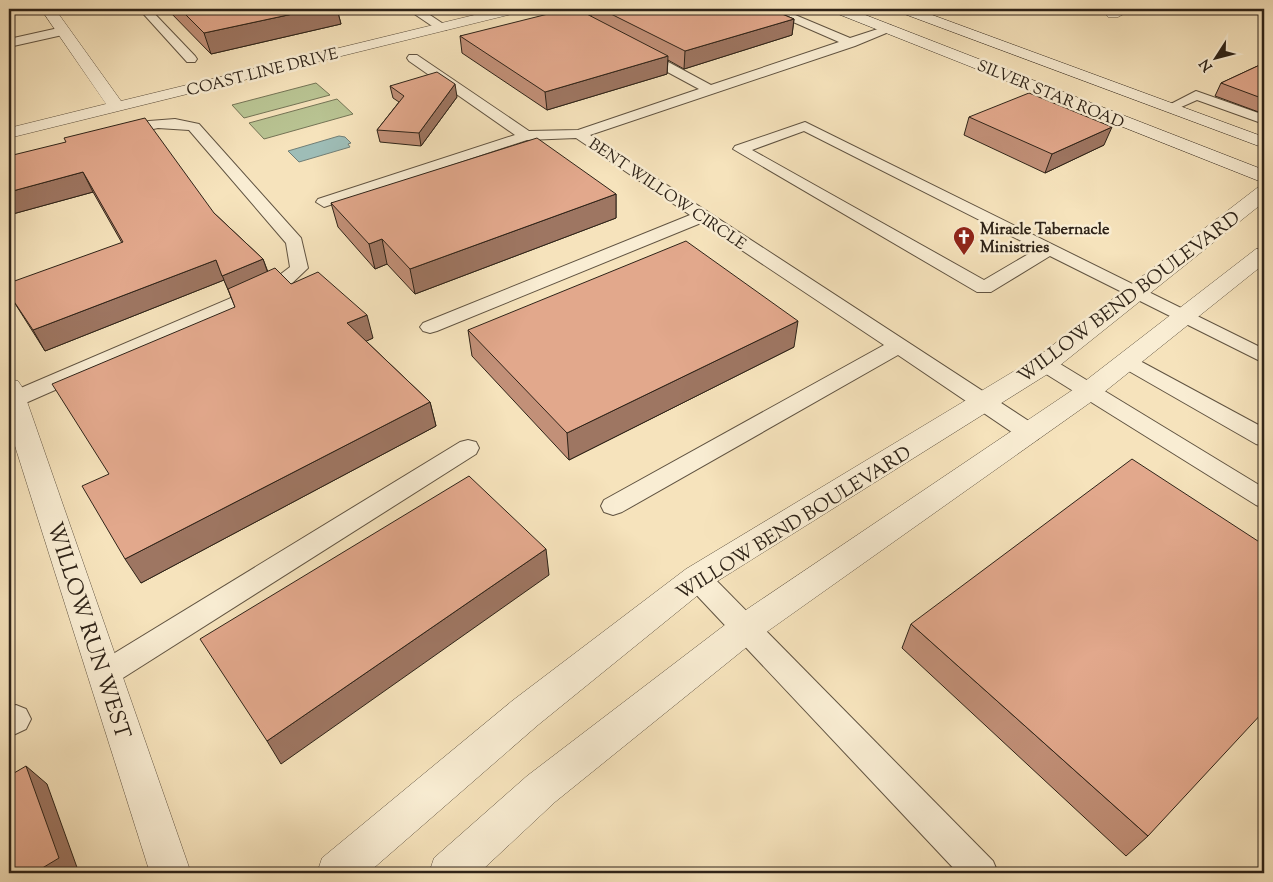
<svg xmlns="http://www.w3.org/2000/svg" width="1273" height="882" viewBox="0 0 1273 882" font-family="'Sorts Mill Goudy',serif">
  <rect width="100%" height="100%" fill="#f6e3bc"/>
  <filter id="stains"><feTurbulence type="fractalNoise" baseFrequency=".004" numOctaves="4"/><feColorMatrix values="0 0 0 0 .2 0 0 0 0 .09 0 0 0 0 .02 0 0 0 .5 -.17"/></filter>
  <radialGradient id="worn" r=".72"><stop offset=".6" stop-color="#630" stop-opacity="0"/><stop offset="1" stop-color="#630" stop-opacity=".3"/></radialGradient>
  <g fill="#b9c493" stroke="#747456">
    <polygon points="316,83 330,95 244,118 232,105"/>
    <polygon points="337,99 353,114 264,139 249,123"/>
  </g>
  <polygon fill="#9ebdb7" stroke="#717f77" points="339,136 345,137 351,143 348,144 350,147 299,162 288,151"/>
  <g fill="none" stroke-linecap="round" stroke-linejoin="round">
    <g stroke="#605341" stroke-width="2">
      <g id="service">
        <polygon points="139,9 150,9 195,56 197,59 195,62 187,62"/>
        <polygon points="407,9 421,9 448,27 446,30 438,30"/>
        <polygon points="767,9 781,9 850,38 890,25 896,29 855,46 590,135 1038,427 1041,433 1038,439 1030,441 1022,439 898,355 622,512 613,515 604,512 601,506 604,500 884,345 701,223 437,331 430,333 423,331 420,327 423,323 690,215 576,138 527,140 330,205 324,207 316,202 318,199 515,135 409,61 407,58 409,55 417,55 529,131 578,130 699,89 636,55 634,52 636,49 644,49 711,85 839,42 768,11"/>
        <polygon points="63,27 67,28 67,34 9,47 9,39"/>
        <polygon points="1196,91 1264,115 1264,124 1197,100 1170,112 1163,108"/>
        <polygon points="175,119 199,124 301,238 308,268 287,288 21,405 9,406 9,393 273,280 290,267 286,243 189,130 158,128 121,136 114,132 116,129 149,121"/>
        <path d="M805,122L1264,349V363L1050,256L991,292H977L733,149L735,146ZM804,131L1037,249L984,280L752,150Z"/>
        <polygon points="1127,354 1264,428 1264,446 1256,444 1120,366 1117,361 1120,356"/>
        <polygon points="1045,357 1052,359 1264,488 1264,508 1256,505 1038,369 1035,364 1038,359"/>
        <polygon points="468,440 476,442 479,448 476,454 115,683 105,687 95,683 91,674 95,665 460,442"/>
        <polygon points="697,567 706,570 993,861 998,873 958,873 688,586 684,578 688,570"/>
        <polygon points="16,705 26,709 31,719 26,729 9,737 9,708"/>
      </g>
    </g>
    <g stroke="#605341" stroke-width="1">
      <g id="minor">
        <polygon points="41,9 55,9 121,101 499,9 522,9 520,12 9,138 9,128 106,104"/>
        <polygon points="1114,9 1133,9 1118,17 1108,17 1106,14"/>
        <polygon points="1264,186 1264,202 1054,370 708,587 538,725 368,873 317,873 322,858 512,701 686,569 1036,358 1257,188"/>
        <polygon points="1264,248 1264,264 1098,397 758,638 555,802 479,873 429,873 434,858 527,776 734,618 1080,385 1256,249"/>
        <polygon points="9,379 18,381 22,387 191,873 150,873 9,427"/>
      </g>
    </g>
    <g stroke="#2e2318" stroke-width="1">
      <g id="secondary">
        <polygon points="831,9 850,9 1264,170 1264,183 833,12"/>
        <polygon points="897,9 916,9 1264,137 1264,148 899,12"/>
      </g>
    </g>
    <use href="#service" fill="#f9edd3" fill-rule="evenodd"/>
    <use href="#minor" fill="#f9edd3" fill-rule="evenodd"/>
    <use href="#secondary" fill="#f9edd3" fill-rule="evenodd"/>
  </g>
  <g fill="#c29078" stroke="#2e2318">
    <polygon points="167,9 337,9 341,24 211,54"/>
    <polygon points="591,9 770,9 794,19 792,35 684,69 668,60 667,74 547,110 462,53 460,36 591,16"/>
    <polygon points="1264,63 1264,114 1215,96 1221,83"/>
    <polygon points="390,86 457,97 421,146 380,142 377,130 399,102 393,98"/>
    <polygon points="969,117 1104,145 1045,173 964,135"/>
    <polygon points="9,156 214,213 263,259 268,272 291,284 373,338 366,341 430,402 436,426 141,583 109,474 235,307 224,280 45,351 9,294 122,243 93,192 9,215"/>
    <polygon points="616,194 616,218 415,294 387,264 375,269 338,227 331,203"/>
    <polygon points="468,330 794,347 569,460 472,356"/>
    <polygon points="911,624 1148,836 1126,856 902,648"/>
  </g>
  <g fill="#9e7662" stroke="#2e2318">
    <polygon points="316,9 337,9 341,24 211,54 204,33"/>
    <polygon points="794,19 792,35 684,69 685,51"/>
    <polygon points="668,56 667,74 547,110 545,92"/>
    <polygon points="455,84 457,97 421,146 419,133"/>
    <polygon points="1112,127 1104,145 1045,173 1052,154"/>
    <polygon points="83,172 93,192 9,215 9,192"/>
    <polygon points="616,194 616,218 415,294 410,269"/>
    <polygon points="382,239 387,264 375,269 369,244"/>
    <polygon points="263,259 270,279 231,296 222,276"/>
    <polygon points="216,260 224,280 45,351 33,330"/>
    <polygon points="367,315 373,338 354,347 347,323"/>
    <polygon points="798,321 794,347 569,460 567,433"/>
    <polygon points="430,402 436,426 141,583 125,559"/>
    <polygon points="546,549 549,575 281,764 267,741"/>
    <polygon points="26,766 47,784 79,873 34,873"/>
  </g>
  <g fill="#e2a88c" stroke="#2e2318">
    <polygon points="180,9 316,9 204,33"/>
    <polygon points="568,9 577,9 668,56 545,92 460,36"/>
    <polygon points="601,9 770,9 794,19 685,51"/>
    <polygon points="1264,63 1264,99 1221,83"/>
    <polygon points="437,72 455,84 419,133 377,130 404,96 390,86"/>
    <polygon points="1029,93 1112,127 1052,154 969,117"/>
    <polygon points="145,118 214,213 263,259 222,276 216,260 33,330 9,294 9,283 123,242 83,172 9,192 9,156 66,142 64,138"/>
    <polygon points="537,138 616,194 410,269 382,239 369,244 331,203"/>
    <polygon points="686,241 798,321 567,433 468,330"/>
    <polygon points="275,268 291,284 318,272 367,315 347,323 430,402 125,559 82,486 109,474 52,384 235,307 228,289"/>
    <polygon points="1132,459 1264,545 1264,711 1148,836 911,624"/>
    <polygon points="469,476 546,549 267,741 200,639"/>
    <polygon points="26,766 59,858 34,873 9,873 9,776"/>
  </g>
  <defs>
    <g id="church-pin" transform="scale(1.125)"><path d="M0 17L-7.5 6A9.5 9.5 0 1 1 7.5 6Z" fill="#8f2418" stroke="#f9edd3"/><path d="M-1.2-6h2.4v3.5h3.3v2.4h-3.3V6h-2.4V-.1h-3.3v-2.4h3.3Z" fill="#fff"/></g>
  </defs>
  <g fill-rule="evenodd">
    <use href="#church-pin" x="964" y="237"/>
  </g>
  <g text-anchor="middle" stroke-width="5" stroke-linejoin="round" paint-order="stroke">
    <g font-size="16" fill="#2e2318" stroke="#f9edd3">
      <text transform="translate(262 71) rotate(-14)" y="6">COAST LINE DRIVE</text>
      <text transform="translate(1051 93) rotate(22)" y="6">SILVER STAR ROAD</text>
      <text transform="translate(668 193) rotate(34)" y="6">BENT WILLOW CIRCLE</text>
    </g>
    <g font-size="16" font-weight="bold" fill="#2e2318" stroke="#f9edd3" text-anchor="start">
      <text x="980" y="234">Miracle Tabernacle<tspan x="980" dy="18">Ministries</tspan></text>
    </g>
    <g font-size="19" fill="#2e2318" stroke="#f9edd3">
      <text transform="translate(1128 296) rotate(-37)" y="7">WILLOW BEND BOULEVARD</text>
      <text transform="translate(793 522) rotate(-32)" y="7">WILLOW BEND BOULEVARD</text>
    </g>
    <g font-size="22" fill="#2e2318" stroke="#f9edd3">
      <text transform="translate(90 630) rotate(72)" y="8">WILLOW RUN WEST</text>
    </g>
  </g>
  <rect width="1273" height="882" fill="none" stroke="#f6e3bc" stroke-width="30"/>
  <rect x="10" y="10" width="1253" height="862" fill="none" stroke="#2e2318" stroke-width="2.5"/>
  <rect x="15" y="15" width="1243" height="852" fill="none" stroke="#2e2318"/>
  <g transform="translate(1216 58) rotate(234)" stroke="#f9edd3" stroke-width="4" paint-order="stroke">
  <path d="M0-4L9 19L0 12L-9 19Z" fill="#2e2318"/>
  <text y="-8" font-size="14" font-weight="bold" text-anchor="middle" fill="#2e2318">N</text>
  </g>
  <rect width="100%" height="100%" filter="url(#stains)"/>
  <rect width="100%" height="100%" fill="url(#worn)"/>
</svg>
